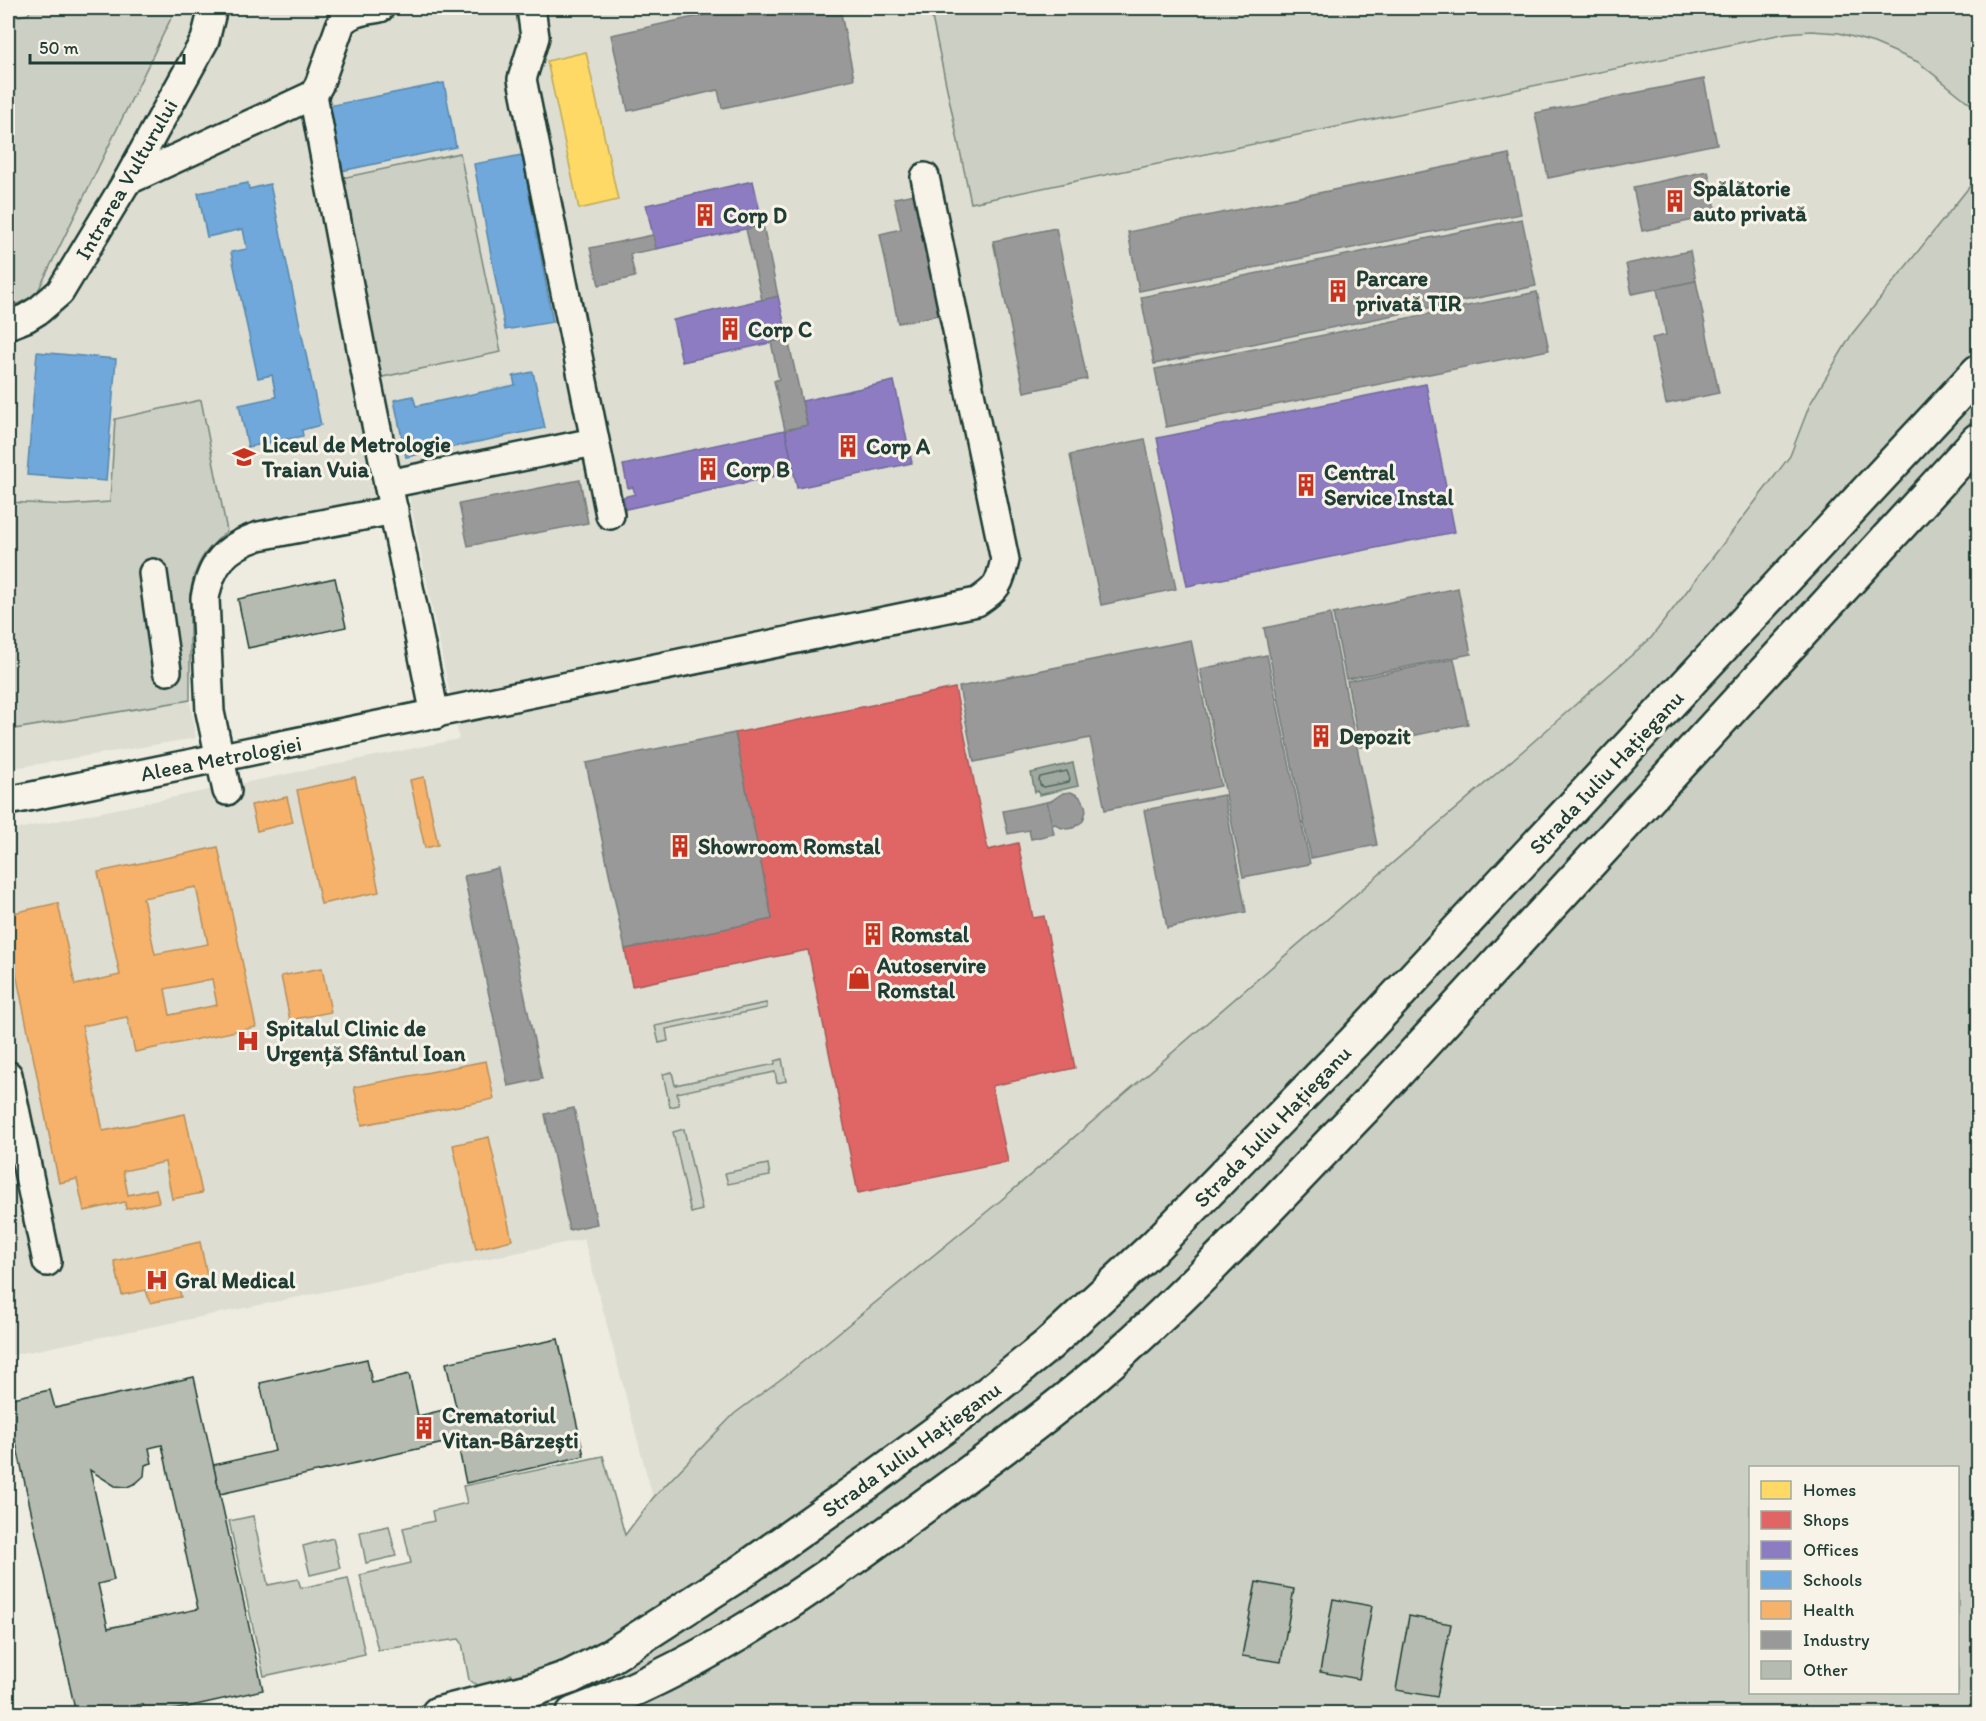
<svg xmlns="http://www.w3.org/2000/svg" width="1986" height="1721" viewBox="0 0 1986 1721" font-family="Itim,sans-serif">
  <rect width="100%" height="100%" fill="#eeece1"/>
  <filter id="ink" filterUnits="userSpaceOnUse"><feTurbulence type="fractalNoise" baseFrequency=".0167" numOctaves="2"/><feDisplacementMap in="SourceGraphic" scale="12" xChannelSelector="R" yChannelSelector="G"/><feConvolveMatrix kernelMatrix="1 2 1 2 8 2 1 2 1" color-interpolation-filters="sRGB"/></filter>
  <g filter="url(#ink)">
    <polygon fill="#ddddd2" points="176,8 930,8 971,203 1787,33 1811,31 1839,33 1874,43 1918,62 1978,110 1978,176 1852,334 1810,404 1790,456 1651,638 1525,749 1000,1201 789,1373 734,1414 653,1498 584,1239 8,1356 8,831 459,739 409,496 612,453 532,62 511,66 586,436 378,497 227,531 208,548 200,559 192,579 190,594 190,700 196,738 8,769 8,303 9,308 36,295"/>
    <g fill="#cccfc4" stroke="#76867c" stroke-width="1.5" fill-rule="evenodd">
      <polygon points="30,8 176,8 36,295 9,308 8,303 8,18 29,14"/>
      <polygon points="930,8 1978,8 1978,110 1918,62 1874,43 1839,33 1811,31 1787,33 971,203"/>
      <polygon points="460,153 501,352 373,379 332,180"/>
      <path d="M1978,176V1713H592L572,1659L513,1679L511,1674C499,1682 481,1692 469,1680L462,1643L459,1639L378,1650L360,1575L411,1563L403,1528L434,1521L432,1511L467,1503L463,1486L603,1456L625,1535L653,1498L734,1414L789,1373L1000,1201L1525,749L1651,638L1790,456L1810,404L1852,334ZM1750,1468H1958V1692H1750Z"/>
      <path d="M201,400L227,531C204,551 195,563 190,594V700L8,730V502L66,505L110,502L115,419Z"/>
      <polygon points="766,1003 767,1008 666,1029 668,1041 659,1043 655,1026"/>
      <polygon points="782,1059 786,1081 777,1083 775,1072 677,1093 679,1105 670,1107 663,1074 672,1072 675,1085 775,1064 775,1061"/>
      <polygon points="684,1129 702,1210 691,1213 673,1132"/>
      <polygon points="768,1164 770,1176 728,1184 725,1173"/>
      <polygon points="253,1516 268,1585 298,1579 301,1588 348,1578 365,1654 264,1676 229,1521"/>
      <polygon points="389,1526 396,1556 366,1563 360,1532"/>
      <polygon points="333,1538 340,1568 310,1575 303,1546"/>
    </g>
    <polygon fill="#9fa99f" stroke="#6c7e74" stroke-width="1.5" points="1073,763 1078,786 1039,795 1038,791 1035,792 1031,773"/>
    <polygon fill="#ffd966" stroke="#bcaa57" stroke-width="1.5" points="586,52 618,200 579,209 547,61"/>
    <polygon fill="#e06666" stroke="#a65a57" stroke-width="1.5" points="955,688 988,850 1018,843 1033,918 1044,916 1075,1068 992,1086 1008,1162 858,1193 808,950 632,986 625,949 772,919 735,733"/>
    <g fill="#8e7cc3" stroke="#6d6998" stroke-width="1.5">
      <polygon points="753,181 763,225 656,249 646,205"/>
      <polygon points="778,296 788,339 682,362 673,320"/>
      <polygon points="894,381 912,463 797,488 785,430 807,425 802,401"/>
      <polygon points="1426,384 1455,532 1187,586 1157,438"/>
      <polygon points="785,430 794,472 626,509 623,497 635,494 633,487 628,488 623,465"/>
    </g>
    <g fill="#6fa8dc" stroke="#5788aa" stroke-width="1.5">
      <polygon points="444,83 456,147 341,171 328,106"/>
      <polygon points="522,155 553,322 505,330 474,164"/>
      <polygon points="248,183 249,189 270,184 321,425 302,430 303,436 248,447 239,405 276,397 272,375 258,378 231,252 247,249 243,229 207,237 198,193"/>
      <polygon points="37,352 116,359 106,481 27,475"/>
      <polygon points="533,372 545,428 406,457 394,400 413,396 416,406 515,385 513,376"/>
    </g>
    <g fill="#f6b26b" stroke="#b68f5a" stroke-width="1.5" fill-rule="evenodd">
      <polygon points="355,777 379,892 321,904 297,790"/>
      <polygon points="424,777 438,845 425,848 410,780"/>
      <polygon points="287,797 293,822 257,831 251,805"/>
      <path d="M218,847L256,1027L135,1052L127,1017L82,1026L103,1131L185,1114L202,1193L172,1199L165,1162L123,1171L128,1195L156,1189L159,1202L126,1209L125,1202L84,1211L77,1179L59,1183L8,934V914L58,903L75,985L120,975L98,872ZM196,887L208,944L155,954L143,898ZM212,979L217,1005L170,1015L165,989Z"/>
      <polygon points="322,968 331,1012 290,1020 281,976"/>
      <polygon points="486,1061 494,1099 362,1125 354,1087"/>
      <polygon points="489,1137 512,1240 476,1249 453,1145"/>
      <polygon points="200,1242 208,1280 179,1287 181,1297 150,1303 146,1290 122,1295 114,1261"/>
    </g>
    <g fill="#999" stroke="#747d7b" stroke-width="1.5">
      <polygon points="735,8 840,8 854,79 722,108 718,90 628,111 611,35"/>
      <polygon points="1704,79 1717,144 1548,178 1535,113"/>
      <polygon points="1509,154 1521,214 1139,291 1128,232"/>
      <polygon points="1708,171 1717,215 1642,231 1633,187"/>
      <polygon points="915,194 939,315 898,323 880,234 901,229 894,198"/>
      <polygon points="1522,219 1536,286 1154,364 1141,297"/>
      <polygon points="763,225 778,296 762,300 746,229"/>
      <polygon points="1056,228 1087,379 1024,392 993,241"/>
      <polygon points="653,235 656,249 630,254 635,277 599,285 590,248"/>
      <polygon points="1690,251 1696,281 1632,294 1626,264"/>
      <polygon points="1696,281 1719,393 1666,404 1652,338 1666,335 1657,289"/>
      <polygon points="1537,292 1549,350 1166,427 1155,369"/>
      <polygon points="788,339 807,425 785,430 774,381 779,379 771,342"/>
      <polygon points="1145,439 1176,589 1101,605 1070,455"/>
      <polygon points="580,480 588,523 468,546 459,504"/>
      <polygon points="1458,588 1471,654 1346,679 1333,614"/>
      <polygon points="1330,614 1377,845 1311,858 1264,628"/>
      <polygon points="1191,640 1221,786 1105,810 1090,738 974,762 959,687"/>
      <polygon points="1267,655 1310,864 1243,877 1200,669"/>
      <polygon points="1454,659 1468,724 1360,747 1347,681"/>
      <polygon points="735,733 772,919 625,949 586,763"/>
      <polygon points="1071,792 1079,796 1085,805 1086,811 1083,821 1073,828 1067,829 1059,827 1056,824 1052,825 1047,802 1051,801 1063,793"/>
      <polygon points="1224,795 1246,912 1167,928 1144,810"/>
      <polygon points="1047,802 1054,834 1031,839 1029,830 1008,834 1003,811"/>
      <polygon points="498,868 542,1079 508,1086 464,876"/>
      <polygon points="574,1108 597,1224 569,1230 545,1114"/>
    </g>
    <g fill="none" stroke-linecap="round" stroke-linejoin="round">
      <polygon stroke="#52685f" stroke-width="1.5" points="1067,771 1070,779 1069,782 1044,787 1040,785 1039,780 1040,777"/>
    </g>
    <g fill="#b5bbb0" stroke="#1f3d34" stroke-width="1.5" fill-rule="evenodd">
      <polygon points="335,578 346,627 248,648 238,599"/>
      <polygon points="558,1339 584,1456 466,1483 457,1440 220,1494 213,1465 275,1451 260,1383 367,1359 372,1383 409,1374 418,1416 456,1407 446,1363"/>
      <path d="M194,1377L263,1690L156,1714H145L143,1704L98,1714H76L8,1407V1399L50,1390L55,1408ZM162,1445L198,1609L108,1628L98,1584L114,1580L90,1470L115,1486L127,1487L136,1483L144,1476L145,1465L152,1463L149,1448Z"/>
      <polygon points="1256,1582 1294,1589 1281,1662 1242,1656"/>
      <polygon points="1333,1599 1372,1606 1359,1679 1320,1672"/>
      <polygon points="1409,1616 1451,1624 1437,1697 1396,1690"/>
    </g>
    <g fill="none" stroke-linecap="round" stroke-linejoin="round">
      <g stroke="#1f3d34" stroke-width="32">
        <g id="minor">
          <polyline points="531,8 535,37 522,79 610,515"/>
          <polyline points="313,95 367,380 435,715"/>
          <path d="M127,181L313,95L319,85L341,23C351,12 366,10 380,8"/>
          <polyline points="8,325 26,318 39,310 60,292 127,181 195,58 205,40 213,8"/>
          <polyline points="388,484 594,442"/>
          <polyline points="153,573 167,671"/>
          <path d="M227,791L210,712L205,598C211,564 225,547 259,536L394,510"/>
          <path d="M8,801L977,602C998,588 999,585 1005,560L925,177"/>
          <polyline points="8,1075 47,1262"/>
        </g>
      </g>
      <g stroke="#1f3d34" stroke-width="38">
        <g id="major">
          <polyline points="438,1714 532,1690 570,1677 611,1656 734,1577 874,1478 971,1407 1048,1345 1156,1245 1354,1042 1978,372"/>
          <path d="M573,1714C692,1671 796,1601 897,1526C965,1476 1034,1427 1099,1372C1195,1289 1281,1194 1369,1103L1978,440"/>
        </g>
      </g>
      <use href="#minor" stroke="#f7f3e8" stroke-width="27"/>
      <use href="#major" stroke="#f7f3e8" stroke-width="33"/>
    </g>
  </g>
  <defs>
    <g id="building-bare" transform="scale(1.8)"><path d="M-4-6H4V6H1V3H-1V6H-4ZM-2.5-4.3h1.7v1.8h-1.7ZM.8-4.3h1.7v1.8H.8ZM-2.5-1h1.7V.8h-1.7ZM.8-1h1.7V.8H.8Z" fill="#c8321e" stroke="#f7f3e8" stroke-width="2.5" paint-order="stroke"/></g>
    <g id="school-bare" transform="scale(1.8)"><path d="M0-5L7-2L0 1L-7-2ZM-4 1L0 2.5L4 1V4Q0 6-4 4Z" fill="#c8321e" stroke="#f7f3e8" stroke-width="2.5" paint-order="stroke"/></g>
    <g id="shop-bare" transform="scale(1.8)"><path d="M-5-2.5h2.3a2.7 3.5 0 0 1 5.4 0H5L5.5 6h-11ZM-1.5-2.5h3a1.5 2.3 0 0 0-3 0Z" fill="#c8321e" stroke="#f7f3e8" stroke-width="2.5" paint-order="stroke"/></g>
    <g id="hospital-bare" transform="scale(1.8)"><path d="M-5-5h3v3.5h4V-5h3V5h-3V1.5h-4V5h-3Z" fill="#c8321e" stroke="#f7f3e8" stroke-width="2.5" paint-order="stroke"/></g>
  </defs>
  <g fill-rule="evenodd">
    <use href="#building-bare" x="1675" y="201"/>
    <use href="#building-bare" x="705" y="215"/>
    <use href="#building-bare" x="1338" y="291"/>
    <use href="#building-bare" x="730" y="329"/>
    <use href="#building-bare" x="848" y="446"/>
    <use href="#school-bare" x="244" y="457"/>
    <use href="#building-bare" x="708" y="469"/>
    <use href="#building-bare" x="1306" y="485"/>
    <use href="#building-bare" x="1321" y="736"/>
    <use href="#building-bare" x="680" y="846"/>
    <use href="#building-bare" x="873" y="934"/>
    <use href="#shop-bare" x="859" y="978"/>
    <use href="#hospital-bare" x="248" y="1041"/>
    <use href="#hospital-bare" x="157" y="1280"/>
    <use href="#building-bare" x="424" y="1428"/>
  </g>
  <g text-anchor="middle" stroke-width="6" stroke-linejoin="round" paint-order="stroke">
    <g font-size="22" fill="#1f3d34" stroke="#f7f3e8">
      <text transform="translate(126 179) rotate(-60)" y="8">Intrarea Vulturului</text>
      <text transform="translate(221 758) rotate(-11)" y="8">Aleea Metrologiei</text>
      <text transform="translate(1606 772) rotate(-47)" y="8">Strada Iuliu Hațieganu</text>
      <text transform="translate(1272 1126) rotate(-46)" y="8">Strada Iuliu Hațieganu</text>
      <text transform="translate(911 1449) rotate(-36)" y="8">Strada Iuliu Hațieganu</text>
    </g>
    <g font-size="22" font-weight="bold" fill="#1f3d34" stroke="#f7f3e8" text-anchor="start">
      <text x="1693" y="196">Spălătorie<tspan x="1693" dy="25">auto privată</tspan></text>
      <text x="723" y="223">Corp D</text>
      <text x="1356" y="286">Parcare<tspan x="1356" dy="25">privată TIR</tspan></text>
      <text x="748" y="337">Corp C</text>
      <text x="262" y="452">Liceul de Metrologie<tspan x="262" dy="25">Traian Vuia</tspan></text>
      <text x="866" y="454">Corp A</text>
      <text x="726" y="477">Corp B</text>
      <text x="1324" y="480">Central<tspan x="1324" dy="25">Service Instal</tspan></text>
      <text x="1339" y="744">Depozit</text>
      <text x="698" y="854">Showroom Romstal</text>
      <text x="891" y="942">Romstal</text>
      <text x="877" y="973">Autoservire<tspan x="877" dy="25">Romstal</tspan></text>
      <text x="266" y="1036">Spitalul Clinic de<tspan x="266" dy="25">Urgență Sfântul Ioan</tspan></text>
      <text x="175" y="1288">Gral Medical</text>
      <text x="442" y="1423">Crematoriul<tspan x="442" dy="25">Vitan-Bârzești</tspan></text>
    </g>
  </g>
  <rect width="1986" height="1721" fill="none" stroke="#f7f3e8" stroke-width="30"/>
  <rect x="15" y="15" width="1956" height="1691" fill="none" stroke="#1f3d34" stroke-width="2" filter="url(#ink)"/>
  <rect x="1749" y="1466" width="210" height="228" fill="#f7f3e8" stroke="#a1aaa0" stroke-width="1.5"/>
  <rect x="1761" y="1481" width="30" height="18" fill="#ffd966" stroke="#a1aaa0" stroke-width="1.5"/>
  <text x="1803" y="1496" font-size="18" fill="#1f3d34">Homes</text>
  <rect x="1761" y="1511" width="30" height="18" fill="#e06666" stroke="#a1aaa0" stroke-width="1.5"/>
  <text x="1803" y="1526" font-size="18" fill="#1f3d34">Shops</text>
  <rect x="1761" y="1541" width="30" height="18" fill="#8e7cc3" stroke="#a1aaa0" stroke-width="1.5"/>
  <text x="1803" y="1556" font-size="18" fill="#1f3d34">Offices</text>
  <rect x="1761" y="1571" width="30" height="18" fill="#6fa8dc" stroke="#a1aaa0" stroke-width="1.5"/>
  <text x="1803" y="1586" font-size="18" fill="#1f3d34">Schools</text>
  <rect x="1761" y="1601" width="30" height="18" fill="#f6b26b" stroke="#a1aaa0" stroke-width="1.5"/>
  <text x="1803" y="1616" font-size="18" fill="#1f3d34">Health</text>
  <rect x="1761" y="1631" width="30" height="18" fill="#999999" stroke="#a1aaa0" stroke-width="1.5"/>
  <text x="1803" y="1646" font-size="18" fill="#1f3d34">Industry</text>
  <rect x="1761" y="1661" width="30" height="18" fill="#b5bbb0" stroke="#a1aaa0" stroke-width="1.5"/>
  <text x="1803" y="1676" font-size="18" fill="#1f3d34">Other</text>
  <path d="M30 54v9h154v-9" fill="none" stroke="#1f3d34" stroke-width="3"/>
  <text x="39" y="54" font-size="18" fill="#1f3d34" stroke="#f7f3e8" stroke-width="4.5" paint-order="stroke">50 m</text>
</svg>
